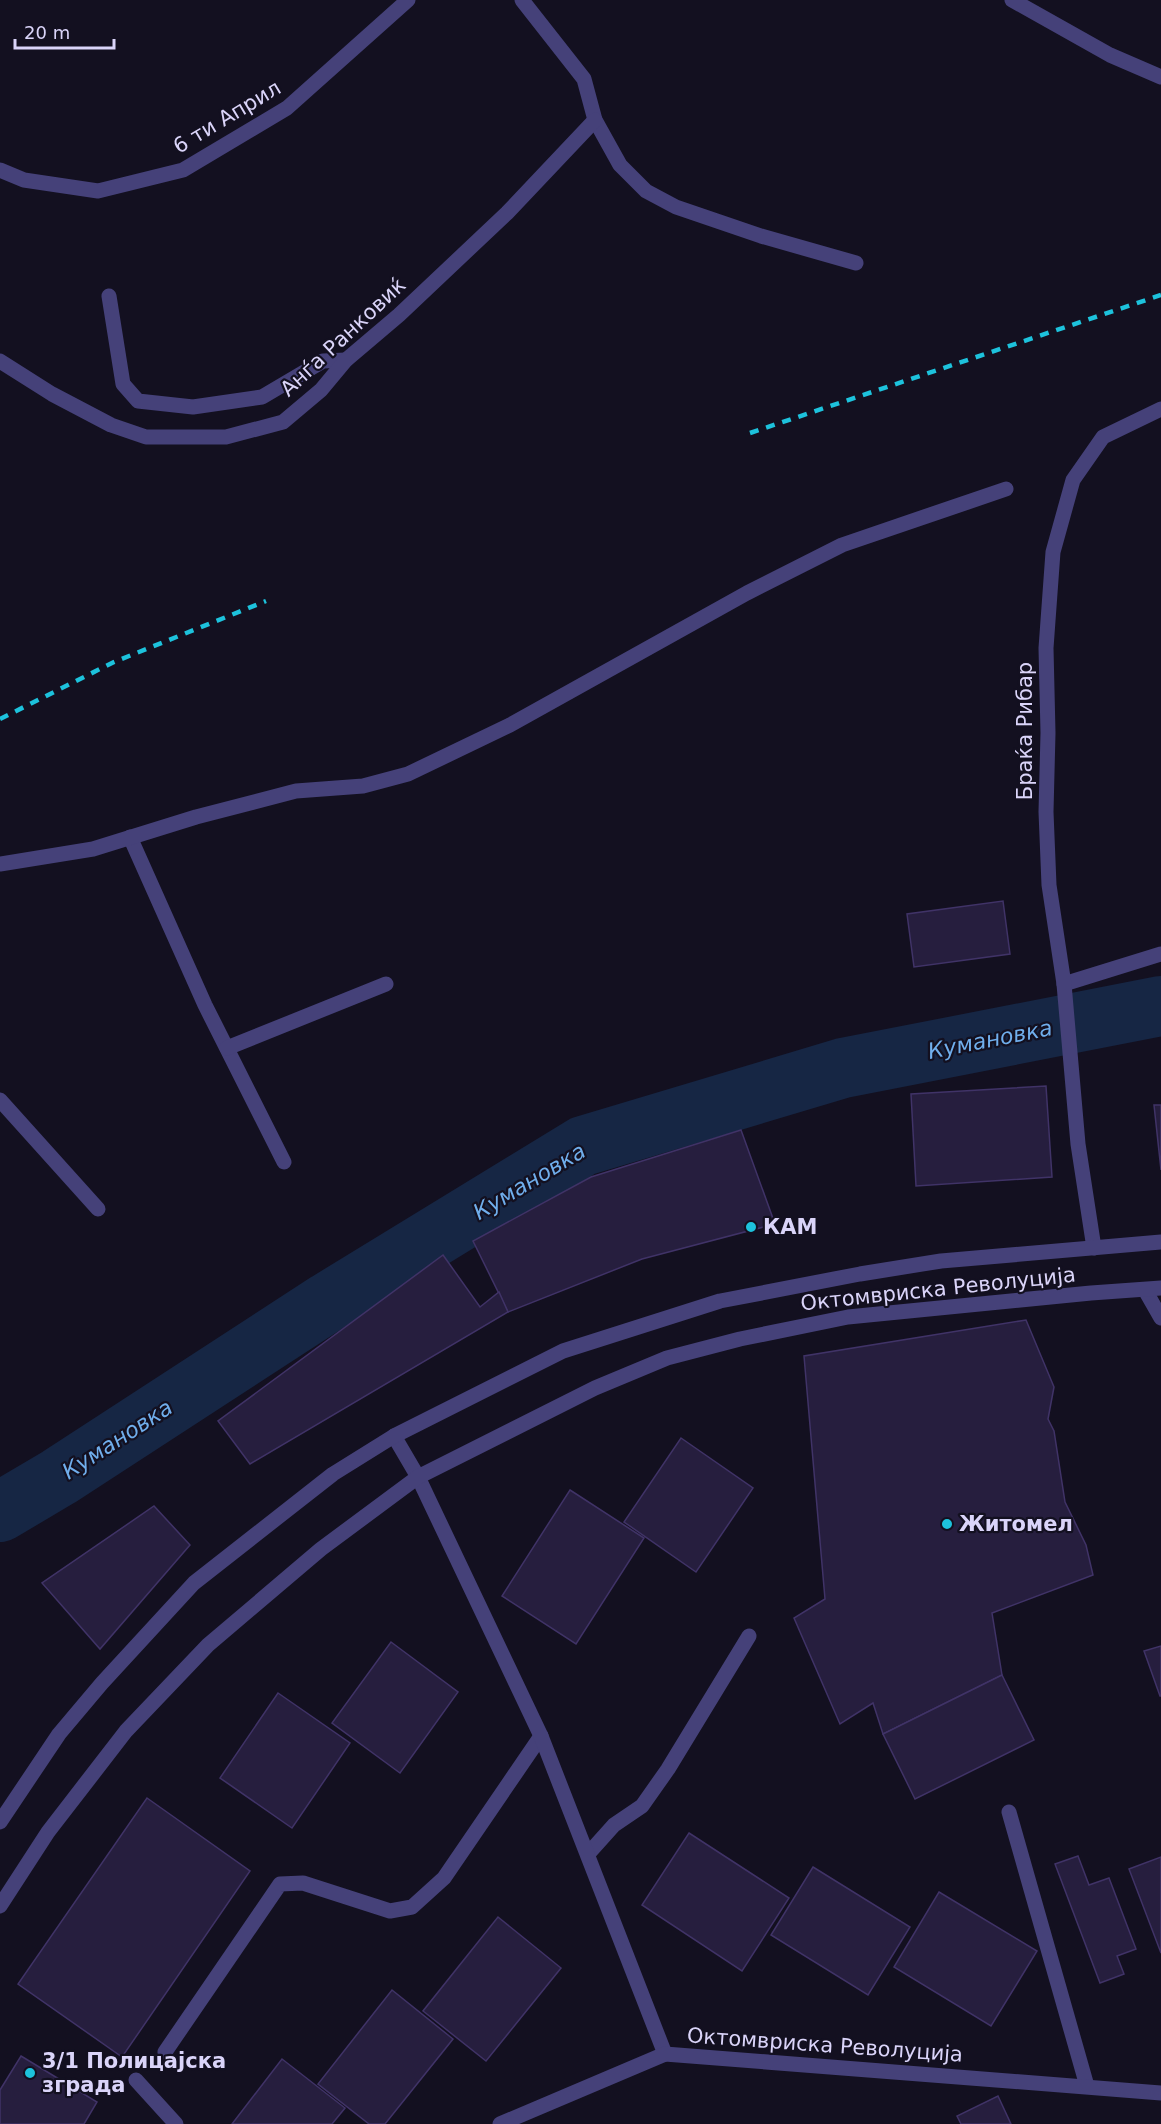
<svg xmlns="http://www.w3.org/2000/svg" width="1161" height="2124" viewBox="0 0 1161 2124" font-family="'DejaVu Sans',sans-serif">
  <rect width="100%" height="100%" fill="#131020"/>
  <g fill="none" stroke-linecap="round" stroke-linejoin="round">
    <polyline stroke="#162644" stroke-width="60" points="0,1512 59,1477 328,1302 583,1146 843,1068 1161,1006"/>
  </g>
  <g fill="#261e3e" stroke="#403367" stroke-width="1.5">
    <polygon points="1003,901 1010,954 914,967 907,914"/>
    <polygon points="1046,1086 1052,1177 916,1186 911,1094"/>
    <polygon points="1154,1105 1161,1105 1161,1170"/>
    <polygon points="741,1130 775,1224 642,1259 508,1312 473,1241 591,1177"/>
    <polygon points="443,1255 480,1307 499,1292 508,1312 250,1464 218,1421"/>
    <polygon points="1026,1320 1054,1387 1048,1419 1054,1431 1065,1502 1086,1545 1093,1575 992,1613 1002,1675 883,1734 873,1703 840,1724 794,1618 825,1599 804,1356"/>
    <polygon points="681,1438 753,1488 696,1572 624,1522"/>
    <polygon points="570,1490 644,1538 576,1644 502,1596"/>
    <polygon points="154,1506 190,1545 100,1649 42,1583"/>
    <polygon points="391,1642 458,1692 400,1773 332,1723"/>
    <polygon points="1161,1646 1161,1696 1160,1696 1144,1651"/>
    <polygon points="1002,1675 1034,1740 915,1799 883,1734"/>
    <polygon points="278,1693 350,1743 292,1828 220,1778"/>
    <polygon points="147,1798 250,1871 122,2057 18,1984"/>
    <polygon points="689,1833 789,1898 742,1971 642,1905"/>
    <polygon points="1078,1856 1089,1885 1109,1878 1136,1949 1117,1956 1124,1974 1100,1983 1055,1864"/>
    <polygon points="1161,1857 1161,1953 1129,1869"/>
    <polygon points="813,1867 910,1927 868,1995 771,1935"/>
    <polygon points="939,1892 1037,1951 991,2026 894,1967"/>
    <polygon points="498,1917 561,1968 486,2061 423,2011"/>
    <polygon points="392,1990 453,2039 385,2124 369,2124 318,2084"/>
    <polygon points="21,2056 97,2102 84,2124 0,2124 0,2090"/>
    <polygon points="282,2059 345,2108 332,2124 232,2124"/>
    <polygon points="998,2096 1011,2124 961,2124 957,2116"/>
  </g>
  <g fill="none" stroke-linecap="round" stroke-linejoin="round">
    <g stroke="#454179" stroke-width="15">
      <polyline points="588,1854 614,1825 642,1806 668,1769 749,1636"/>
      <polyline points="165,2052 280,1884 303,1883 390,1911 412,1907 444,1878 541,1736"/>
    </g>
    <g stroke="#454179" stroke-width="15">
      <polyline points="522,0 584,79 595,120 620,165 646,191 676,207 761,236 856,263"/>
      <polyline points="1012,0 1110,55 1161,77"/>
      <polyline points="0,170 24,180 98,191 183,170 287,108 408,0"/>
      <polyline points="109,296 123,384 138,401 193,407 262,397 323,361 346,360"/>
      <polyline points="0,361 52,394 111,425 146,437 226,437 283,422 321,390 346,360 399,315 507,213 595,120"/>
      <polyline points="130,837 205,1005 284,1162"/>
      <polyline points="0,864 93,849 196,817 296,791 363,786 408,774 510,725 747,593 842,545 1006,489"/>
      <polyline points="1064,984 1161,954"/>
      <polyline points="227,1048 386,984"/>
      <polyline points="0,1100 98,1209"/>
      <polyline points="1094,1248 1078,1144 1064,984 1049,885 1046,812 1048,733 1046,648 1053,552 1073,480 1103,437 1161,409"/>
      <polyline points="1145,1290 1161,1318"/>
      <polyline points="394,1436 418,1477 541,1736 665,2054"/>
      <polyline points="1009,1812 1087,2086"/>
      <polyline points="136,2080 176,2124"/>
      <polyline points="500,2124 665,2054 1161,2093"/>
    </g>
    <g stroke="#454179" stroke-width="15">
      <polyline points="0,1822 59,1734 102,1683 194,1583 333,1474 394,1436 563,1351 720,1301 860,1274 941,1261 1161,1242"/>
      <polyline points="0,1906 48,1832 126,1731 208,1645 321,1549 418,1477 595,1388 667,1358 740,1339 848,1317 1091,1293 1161,1288"/>
    </g>
    <g stroke="#1dc2dc" stroke-width="4.5" stroke-dasharray="9 8" stroke-linecap="butt">
      <polyline points="750,433 1161,295"/>
      <polyline points="0,719 114,662 266,601"/>
    </g>
  </g>
  <g fill="#1dc2dc" stroke="#131020" stroke-width="2">
    <circle cx="751" cy="1227" r="6"/>
    <circle cx="947" cy="1524" r="6"/>
    <circle cx="30" cy="2073" r="6"/>
  </g>
  <g text-anchor="middle" stroke-width="4.5" stroke-linejoin="round" paint-order="stroke">
    <g font-size="21" fill="#dad4f9" stroke="#131020">
      <text transform="translate(227 117) rotate(-31)" y="7">6 ти Април</text>
      <text transform="translate(343 337) rotate(-43)" y="7">Анѓа Ранковиќ</text>
      <text transform="translate(1025 731) rotate(-90)" y="7">Браќа Рибар</text>
      <text transform="translate(938 1289) rotate(-6)" y="7">Октомвриска Револуција</text>
      <text transform="translate(825 2045) rotate(4)" y="7">Октомвриска Револуција</text>
    </g>
    <g font-size="21" font-weight="bold" fill="#dad4f9" stroke="#131020" text-anchor="start">
      <text x="763" y="1234">КАМ</text>
      <text x="959" y="1531">Житомел</text>
      <text x="42" y="2068">3/1 Полицајска<tspan x="42" dy="24">зграда</tspan></text>
    </g>
    <g font-size="22" font-style="italic" fill="#70aeec" stroke="#131020">
      <text transform="translate(990 1039) rotate(-11)" y="8">Кумановка</text>
      <text transform="translate(529 1181) rotate(-31)" y="8">Кумановка</text>
      <text transform="translate(117 1439) rotate(-33)" y="8">Кумановка</text>
    </g>
  </g>
  <path d="M15 39v9h99v-9" fill="none" stroke="#dad4f9" stroke-width="3"/>
  <text x="24" y="39" font-size="18" fill="#dad4f9" stroke="#131020" stroke-width="4.5" paint-order="stroke">20 m</text>
</svg>
